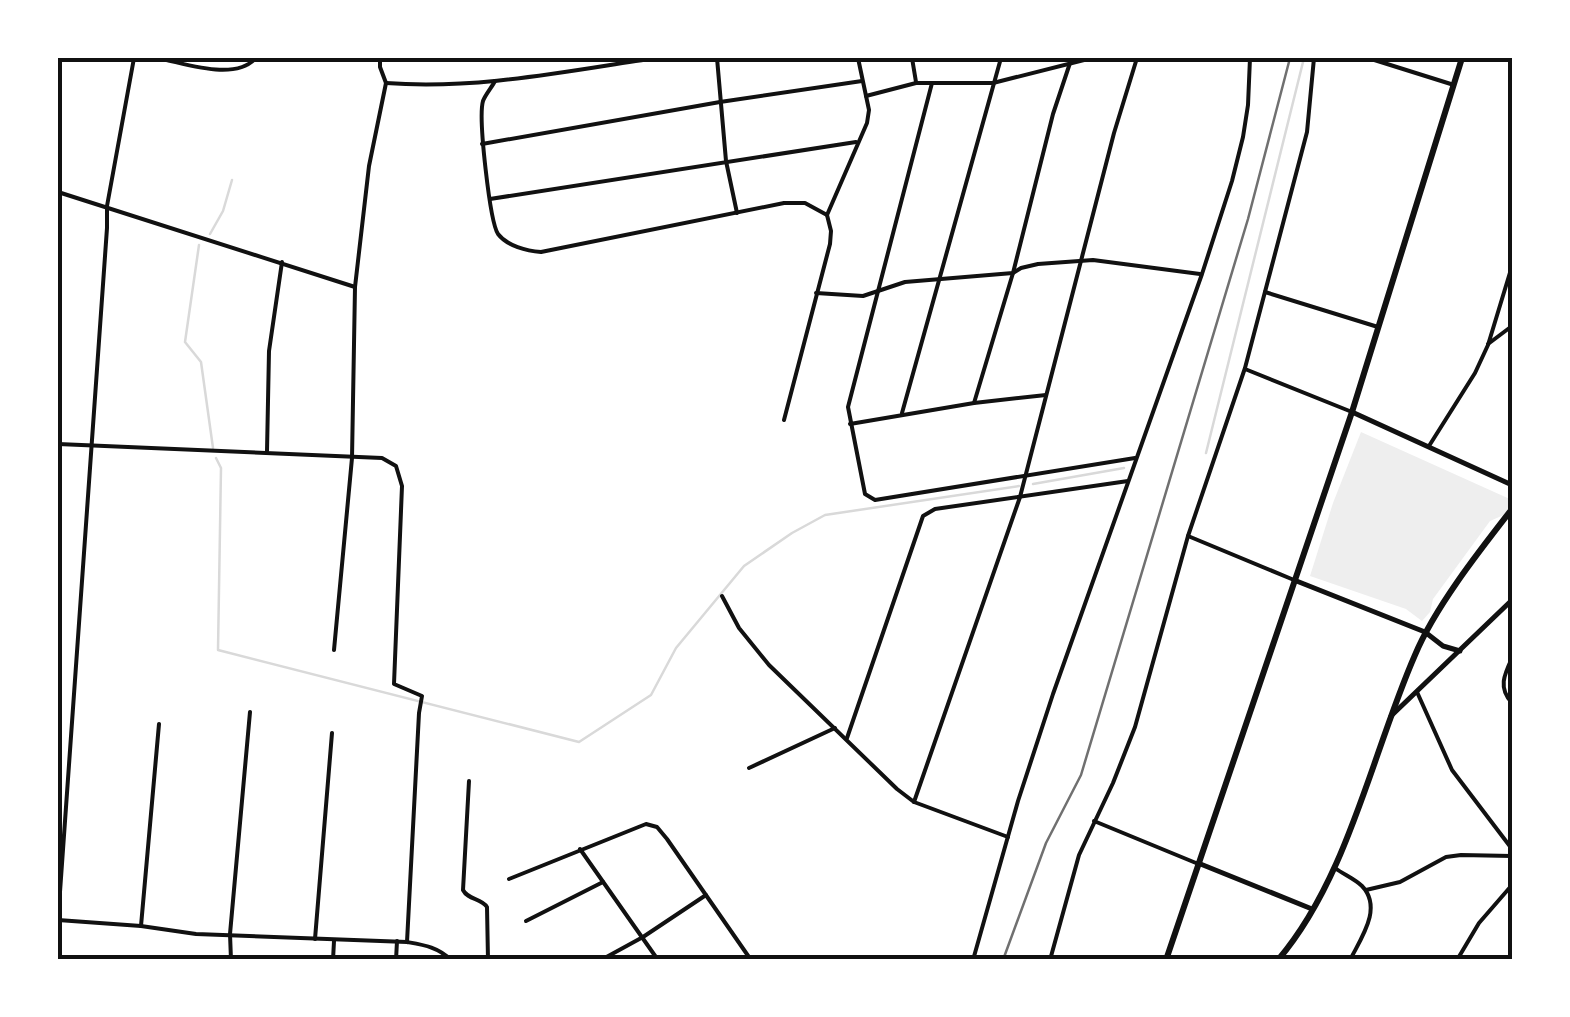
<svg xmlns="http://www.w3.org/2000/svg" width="1570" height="1017" viewBox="0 0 1570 1017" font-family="Inter,sans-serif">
  <rect width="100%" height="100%" fill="#fff"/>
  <polygon fill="#eee" points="1361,432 1512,500 1506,514 1490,521 1433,599 1430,612 1422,621 1406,609 1310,576 1333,503"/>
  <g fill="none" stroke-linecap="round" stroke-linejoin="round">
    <g stroke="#d9d9d9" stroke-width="2.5">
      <polyline points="210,234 223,211 232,180"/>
      <polyline points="199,245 185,342 201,362 213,448"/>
      <polyline points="1206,453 1304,58"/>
      <polyline points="216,458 221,468 218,650 579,742 651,695 676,648 744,566 792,533 825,515 1019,486"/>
      <polyline points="1033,484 1124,468"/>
    </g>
    <g stroke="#111" stroke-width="4">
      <path d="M157,58C185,63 234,82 256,58"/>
      <polyline points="380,58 380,67 386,83"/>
      <polyline points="717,58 726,161 737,213"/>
      <polyline points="912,58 916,82"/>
      <polyline points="1368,58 1454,85"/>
      <path d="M495,81C492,87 485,95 483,101C478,118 490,222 498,234C507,246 527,251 541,252L784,203H805L827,215"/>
      <path d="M386,83C477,90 567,71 656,58"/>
      <polyline points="932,83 848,407 865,494 875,500 1135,458"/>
      <polyline points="866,96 916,83 993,83 1092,58"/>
      <polyline points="482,144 720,102 862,81"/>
      <polyline points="58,192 355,287"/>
      <polyline points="490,199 856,142"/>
      <polyline points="1265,292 1378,327"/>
      <polyline points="816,293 863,296 905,282 1013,273 1021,268 1038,264 1093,260 1200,274"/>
      <polyline points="1488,344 1512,326"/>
      <polyline points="1245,369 1352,412"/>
      <polyline points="974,403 1013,273 1053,114 1070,63"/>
      <polyline points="902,413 1001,58"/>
      <polyline points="784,420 830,244 831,231 827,215 867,123 869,110 858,58"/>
      <polyline points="850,424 974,403 1046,395"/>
      <polyline points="58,444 382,458 396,466 402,486 394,684 422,696 419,713 407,942"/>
      <polyline points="1429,446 1475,373 1488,345 1512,266"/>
      <polyline points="267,451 269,351 282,262"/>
      <polyline points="1188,536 1294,580"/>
      <polyline points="722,596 739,628 769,665 897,789 914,802 1008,837"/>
      <polyline points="334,650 352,458 355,287 369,166 386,83"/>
      <path d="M1512,658C1504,675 1498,688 1512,703"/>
      <polyline points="1417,692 1452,770 1512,849"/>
      <polyline points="847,738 923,516 935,509 1128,481"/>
      <polyline points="749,768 835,728"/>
      <path d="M469,781L463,890C468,900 481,898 487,907L488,960"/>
      <polyline points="914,802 1020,497 1114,133 1137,58"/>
      <polyline points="1094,821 1196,863"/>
      <polyline points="580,849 658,960"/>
      <path d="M1335,868C1343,874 1355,879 1362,886C1383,908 1361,938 1350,960"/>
      <polyline points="509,879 646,824 657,827 667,839 751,960"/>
      <polyline points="1366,890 1400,882 1446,857 1461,855 1512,856"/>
      <polyline points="58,920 107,228 107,206 134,58"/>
      <path d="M58,920L141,926L196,934L407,942C424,945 438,947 451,960"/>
      <polyline points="526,921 603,882"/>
      <polyline points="141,926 159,724"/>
      <polyline points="315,939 332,733"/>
      <polyline points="231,960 230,934 250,712"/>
      <polyline points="333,960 334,941"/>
      <polyline points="396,960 397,941"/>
      <polyline points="601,960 643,937 706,895"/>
      <polyline points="973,960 1018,801 1053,694 1202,274 1232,181 1243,137 1248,105 1250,58"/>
      <polyline points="1050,960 1079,855 1113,783 1135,727 1188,536 1245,368 1307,132 1314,58"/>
      <polyline points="1457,960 1479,923 1512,885"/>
    </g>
    <g stroke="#111" stroke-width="5">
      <polyline points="1352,412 1512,485"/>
      <polyline points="1294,580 1425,632 1443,646 1460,651"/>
      <polyline points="1391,716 1512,600"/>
      <polyline points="1198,863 1312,909"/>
    </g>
    <g stroke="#111" stroke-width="6">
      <polyline points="1166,960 1352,412 1462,58"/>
      <path d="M1278,960C1348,878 1372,753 1415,655C1435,607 1480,550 1512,509"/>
    </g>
    <polyline stroke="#707070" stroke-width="2.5" points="1003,960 1046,843 1081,775 1248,219 1290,58"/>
  </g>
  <rect width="1570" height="1017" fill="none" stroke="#ffffff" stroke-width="120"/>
  <rect x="60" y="60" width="1450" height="897" fill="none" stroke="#111" stroke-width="4"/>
</svg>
